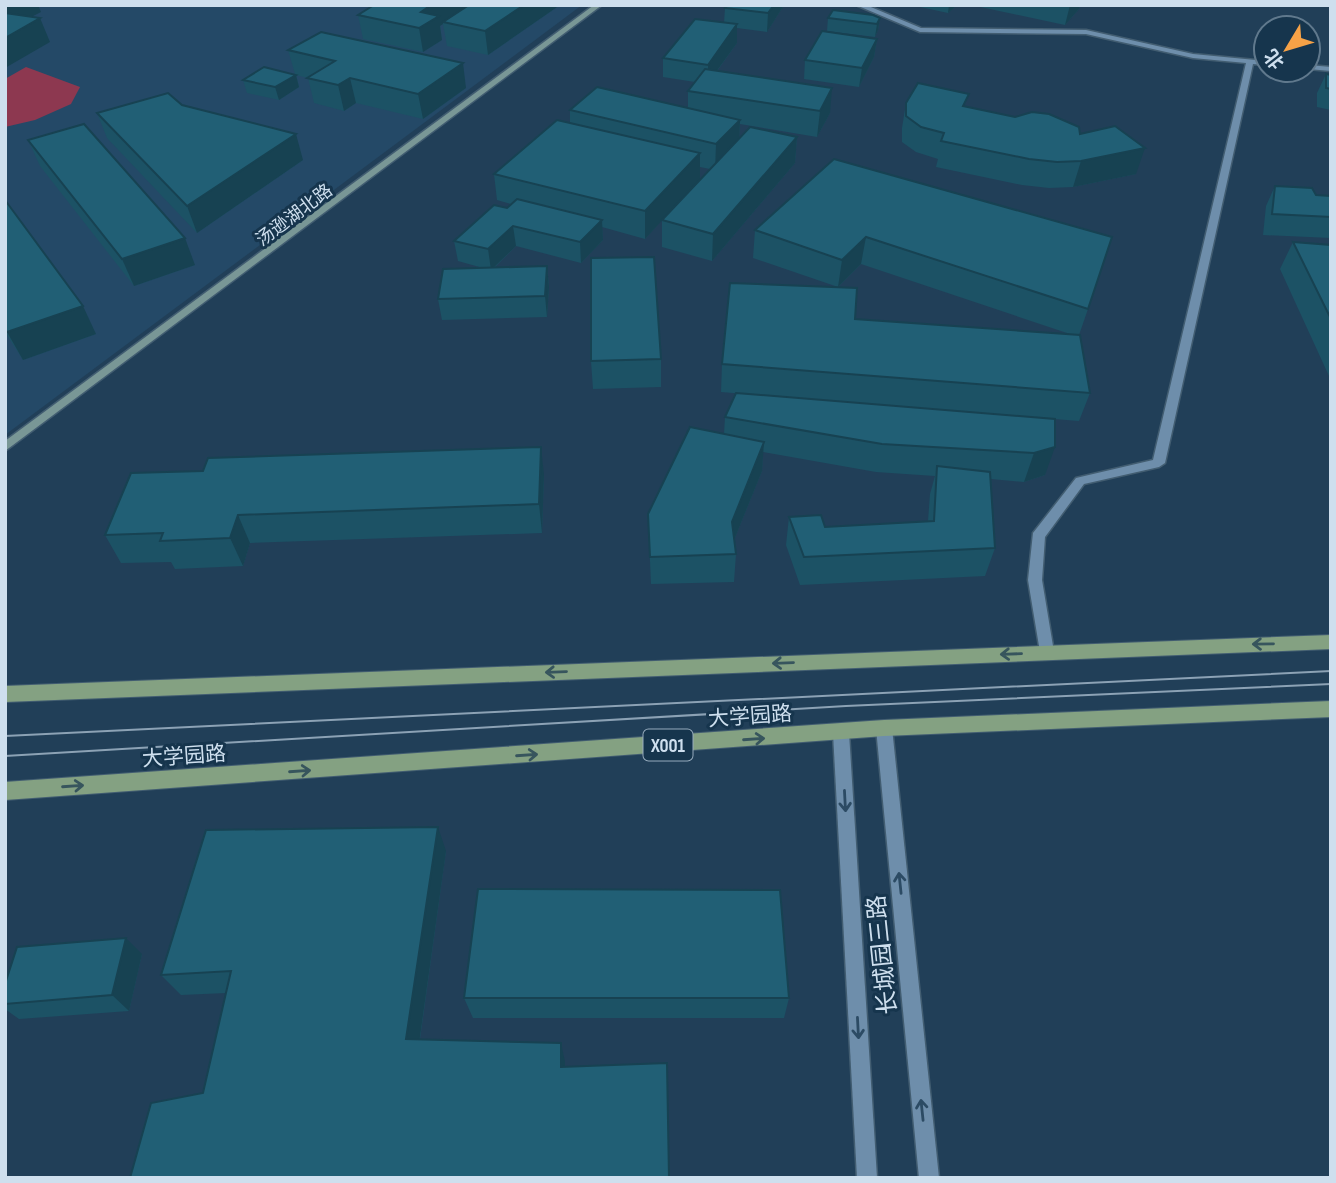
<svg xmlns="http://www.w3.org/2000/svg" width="1336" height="1183" viewBox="0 0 1336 1183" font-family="'Sofia Sans Condensed','Noto Sans SC',sans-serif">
  <rect width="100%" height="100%" fill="#213f58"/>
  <polygon fill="#244967" points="5,5 582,5 5,435"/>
  <polygon fill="#8d3850" points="26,67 80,87 71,104 35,120 5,127 5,79"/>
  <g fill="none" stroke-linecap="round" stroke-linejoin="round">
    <g stroke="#425d71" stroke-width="3">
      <g id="street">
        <polygon points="856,5 866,5 921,28 1086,30 1193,54 1266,61 1266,65 1253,64 1165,463 1159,467 1084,484 1045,537 1042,580 1054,652 1052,656 1042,656 1040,652 1028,580 1033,533 1076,478 1153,460 1246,63 1193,58 1086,34 920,32"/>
        <polygon points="1308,65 1331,67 1331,71 1308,69"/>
        <polygon points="884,721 890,723 892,728 939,1178 919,1178 876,728 878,723"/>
        <polygon points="841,726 847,728 849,733 877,1178 857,1178 833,733 835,728"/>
      </g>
    </g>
    <g stroke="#425d71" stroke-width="3">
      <polygon id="secondary" points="594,5 602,5 5,451 5,441"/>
    </g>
    <g stroke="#425d71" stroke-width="2">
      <g id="primary">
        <polygon points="1331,635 1331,649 5,702 5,686"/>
        <polygon points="1331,701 1331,717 884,736 5,800 5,782 884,720"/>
      </g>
    </g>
    <use href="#street" fill="#6e8eab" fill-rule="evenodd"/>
    <use href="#secondary" fill="#799796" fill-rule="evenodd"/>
    <use href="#primary" fill="#84a182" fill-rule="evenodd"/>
    <g stroke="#8ca2b5" stroke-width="2">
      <polyline points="5,736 1331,671"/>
      <polyline points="5,756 846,706 1331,684"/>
    </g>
  </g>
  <g fill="#1c5265" fill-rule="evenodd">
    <polygon points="560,5 488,55 447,46 443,24 440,26 442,40 423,52 363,39 358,15"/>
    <path d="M727,5H784L767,32L737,28V43L717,71L830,113L817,137L740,124L739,138L797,137L795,163L712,261L662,247V220L645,239L602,227L603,240L581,263L516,246L494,268L547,266L549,287L547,317L442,320L438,299L483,268L458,261L454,241L507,208L511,204L497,200L494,174L570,123V110L688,108V91L695,82L663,77V58L724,23L725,8ZM700,167L710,169L669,213L700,179Z"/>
    <polygon points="911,5 957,5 948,13"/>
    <polygon points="971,5 1080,5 1079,9 1065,25"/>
    <polygon points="828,18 880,18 878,30 875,37 827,31"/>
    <polygon points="877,39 874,57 859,87 804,79 805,60"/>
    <polygon points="288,50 466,88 423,119 356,103 344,111 314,103 308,78 296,75 299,87 279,100 247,93 243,80 295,74"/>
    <polygon points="1326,74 1331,75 1331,110 1317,107 1317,93"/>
    <polygon points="906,103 967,107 1080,134 1136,174 1073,187 1049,188 1022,185 936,167 938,159 916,152 902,142 902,128"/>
    <polygon points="182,105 303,160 197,233 107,138 97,113"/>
    <polygon points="28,140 195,265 134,286 40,166"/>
    <polygon points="834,159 1088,309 1079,335 1090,393 1079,421 721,392 722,364 855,319 1070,334 861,264 838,287 753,258 755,230"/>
    <polygon points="1275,186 1316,195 1331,196 1331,238 1263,235 1266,206"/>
    <polygon points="5,200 96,334 23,360 5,332"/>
    <polygon points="1293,242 1331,245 1331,376 1329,376 1280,269"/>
    <polygon points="661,359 661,387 593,389 591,361"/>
    <polygon points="725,417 1055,419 1045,475 1024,482 991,479 995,548 985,576 800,585 786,545 789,517 825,527 928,521 930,494 935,476 876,472 763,452 762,471 734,540 736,554 734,582 651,584 648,514 724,434"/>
    <polygon points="131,473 544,475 542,533 250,543 243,566 175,569 171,562 121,563 105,535"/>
    <polygon points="446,851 420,1039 565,1062 203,1093 226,993 181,995 161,975"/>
    <polygon points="142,954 129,1011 19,1019 5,1009 5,984"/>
    <polygon points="464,998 789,998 784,1018 473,1018"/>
  </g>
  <g fill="#174252">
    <polygon points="11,5 38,5 41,12 10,28 5,17 5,8"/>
    <polygon points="431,5 472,5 443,22 443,24 440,26 442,40 423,52 419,28 421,12"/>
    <polygon points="524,5 560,5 488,55 485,31"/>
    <polygon points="774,5 784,5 767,32 768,13"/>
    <polygon points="949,5 957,5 948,13"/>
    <polygon points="1070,5 1080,5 1079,9 1065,25"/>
    <polygon points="40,18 50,42 5,68 5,38"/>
    <polygon points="880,18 878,30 875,37 877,24"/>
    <polygon points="737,24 737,43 708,83 708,65"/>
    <polygon points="877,39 874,57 859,87 862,68"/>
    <polygon points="463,63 466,88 423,119 418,94"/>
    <polygon points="296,75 299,87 279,100 275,87"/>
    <polygon points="350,78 356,103 344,111 338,85"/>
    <polygon points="832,88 830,113 817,137 820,111"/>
    <polygon points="740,120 739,145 715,171 716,144"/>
    <polygon points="296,134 303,160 197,233 187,206"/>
    <polygon points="797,137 795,163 712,261 713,234"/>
    <polygon points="1145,148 1136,174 1073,187 1081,161"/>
    <polygon points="700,153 700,179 645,239 645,211"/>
    <polygon points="602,220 603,240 581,263 580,242"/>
    <polygon points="513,226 516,246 491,270 488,249"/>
    <polygon points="866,237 861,264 838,287 842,260"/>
    <polygon points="185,238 195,265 134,286 122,259"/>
    <polygon points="547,266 549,287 547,317 545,296"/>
    <polygon points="83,306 96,334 23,360 7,332"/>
    <polygon points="764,442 762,471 730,550 732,522"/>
    <polygon points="541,447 544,475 542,533 539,504"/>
    <polygon points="1055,447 1045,475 1024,482 1034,453"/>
    <polygon points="238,515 250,543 243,566 230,538"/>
    <polygon points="438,827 446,851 417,1058 406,1039"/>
    <polygon points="126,938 142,954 129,1011 112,995"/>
    <polygon points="561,1043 565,1062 565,1085 561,1067"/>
  </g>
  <g fill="#215f75" stroke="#174252" stroke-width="2">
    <polygon points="374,5 431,5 421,12 439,16 419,28 358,15"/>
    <polygon points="469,5 524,5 485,31 443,22"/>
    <polygon points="727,5 774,5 768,13 725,8"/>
    <polygon points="833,10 873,15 880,18 877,24 828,18"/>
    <polygon points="5,13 40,18 5,38"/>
    <polygon points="695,19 737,24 708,65 663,58"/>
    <polygon points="822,31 877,39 862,68 805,60"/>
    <polygon points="321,32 463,63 418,94 350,78 338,85 307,78 335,61 288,50"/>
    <polygon points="264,67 296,75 275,87 243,80"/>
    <polygon points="705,69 832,88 820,111 688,91"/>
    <polygon points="1326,74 1331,75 1331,89 1326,88"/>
    <polygon points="918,83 969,94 963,106 1015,117 1032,112 1049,114 1079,127 1080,134 1115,126 1145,148 1081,161 1057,162 1029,159 941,141 944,133 921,127 906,116 906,103"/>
    <polygon points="597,87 740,120 716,144 570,110"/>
    <polygon points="168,93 182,105 296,134 187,206 97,113"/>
    <polygon points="557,120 700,153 645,211 494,174"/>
    <polygon points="84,124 185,238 122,259 28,140"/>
    <polygon points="750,127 797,137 713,234 662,220"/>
    <polygon points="834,159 1112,237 1088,309 866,237 842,260 755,230"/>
    <polygon points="1275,186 1312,188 1316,195 1331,196 1331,217 1272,214"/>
    <polygon points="517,199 602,220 580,242 513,226 488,249 454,241 494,205 507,208"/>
    <polygon points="5,200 83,306 7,332 5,329"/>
    <polygon points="1293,242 1331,245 1331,319"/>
    <polygon points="654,257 661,359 591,361 591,258"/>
    <polygon points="547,266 545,296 438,299 443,269"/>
    <polygon points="730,283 857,288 855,319 1080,335 1090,393 722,364"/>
    <polygon points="736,393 1055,419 1055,447 1034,453 882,444 725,417"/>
    <polygon points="690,427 764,442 732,522 736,554 650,557 648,514"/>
    <polygon points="541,447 539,504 238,515 230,538 160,541 163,533 105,535 131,473 203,471 208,458"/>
    <polygon points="937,466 990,472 995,548 804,557 789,517 821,515 825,527 934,521"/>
    <polygon points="438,827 406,1039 561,1043 561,1067 667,1063 669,1178 130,1178 151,1103 203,1093 231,971 161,975 206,830"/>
    <polygon points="478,889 780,890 789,998 464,998"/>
    <polygon points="126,938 112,995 5,1004 5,984 17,947"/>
  </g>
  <defs><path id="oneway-shaft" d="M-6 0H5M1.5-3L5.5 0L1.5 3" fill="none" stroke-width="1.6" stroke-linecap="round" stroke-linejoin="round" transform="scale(1.75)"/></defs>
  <g stroke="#37555d">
    <use href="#oneway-shaft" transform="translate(1263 644) rotate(179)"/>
    <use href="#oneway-shaft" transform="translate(1011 654) rotate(178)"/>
    <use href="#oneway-shaft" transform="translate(783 663) rotate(178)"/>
    <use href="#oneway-shaft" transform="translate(556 672) rotate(178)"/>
    <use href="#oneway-shaft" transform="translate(754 739) rotate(-4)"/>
    <use href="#oneway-shaft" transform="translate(527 755) rotate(-4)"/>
    <use href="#oneway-shaft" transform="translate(300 771) rotate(-4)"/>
    <use href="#oneway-shaft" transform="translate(73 786) rotate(-4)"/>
  </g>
  <g stroke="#2c4b64">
    <use href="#oneway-shaft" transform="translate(845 801) rotate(87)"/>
    <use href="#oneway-shaft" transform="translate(900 883) rotate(-96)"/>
    <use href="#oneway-shaft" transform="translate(858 1028) rotate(87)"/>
    <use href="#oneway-shaft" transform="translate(922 1110) rotate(-96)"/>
  </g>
  <g text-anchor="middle" stroke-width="6" stroke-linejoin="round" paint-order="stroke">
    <g font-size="18" fill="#cedfee" stroke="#16354d">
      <text transform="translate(294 215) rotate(-37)" y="6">汤逊湖北路</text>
    </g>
    <rect fill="#16354d" stroke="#97acbe" stroke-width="2" x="643.5" y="729.5" width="49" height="31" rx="5"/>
    <g font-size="19" font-weight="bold" fill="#cedfee">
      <text x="668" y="752">X001</text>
    </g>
    <g font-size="21" fill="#cedfee" stroke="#16354d">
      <text transform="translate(750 716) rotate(-4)" y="7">大学园路</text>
      <text transform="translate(184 756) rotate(-4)" y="7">大学园路</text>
    </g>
    <g font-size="24" fill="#cedfee" stroke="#16354d">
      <text transform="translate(882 955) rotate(-96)" y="8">长城园三路</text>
    </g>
  </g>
  <rect width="1336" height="1183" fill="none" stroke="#cedfee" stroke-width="14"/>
  <g transform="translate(1287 49) rotate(232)"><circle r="33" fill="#16354d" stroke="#60798d" stroke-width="2"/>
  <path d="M0-5L12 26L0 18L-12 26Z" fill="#f6a247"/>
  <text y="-10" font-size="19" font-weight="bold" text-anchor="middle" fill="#cedfee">北</text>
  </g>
</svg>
